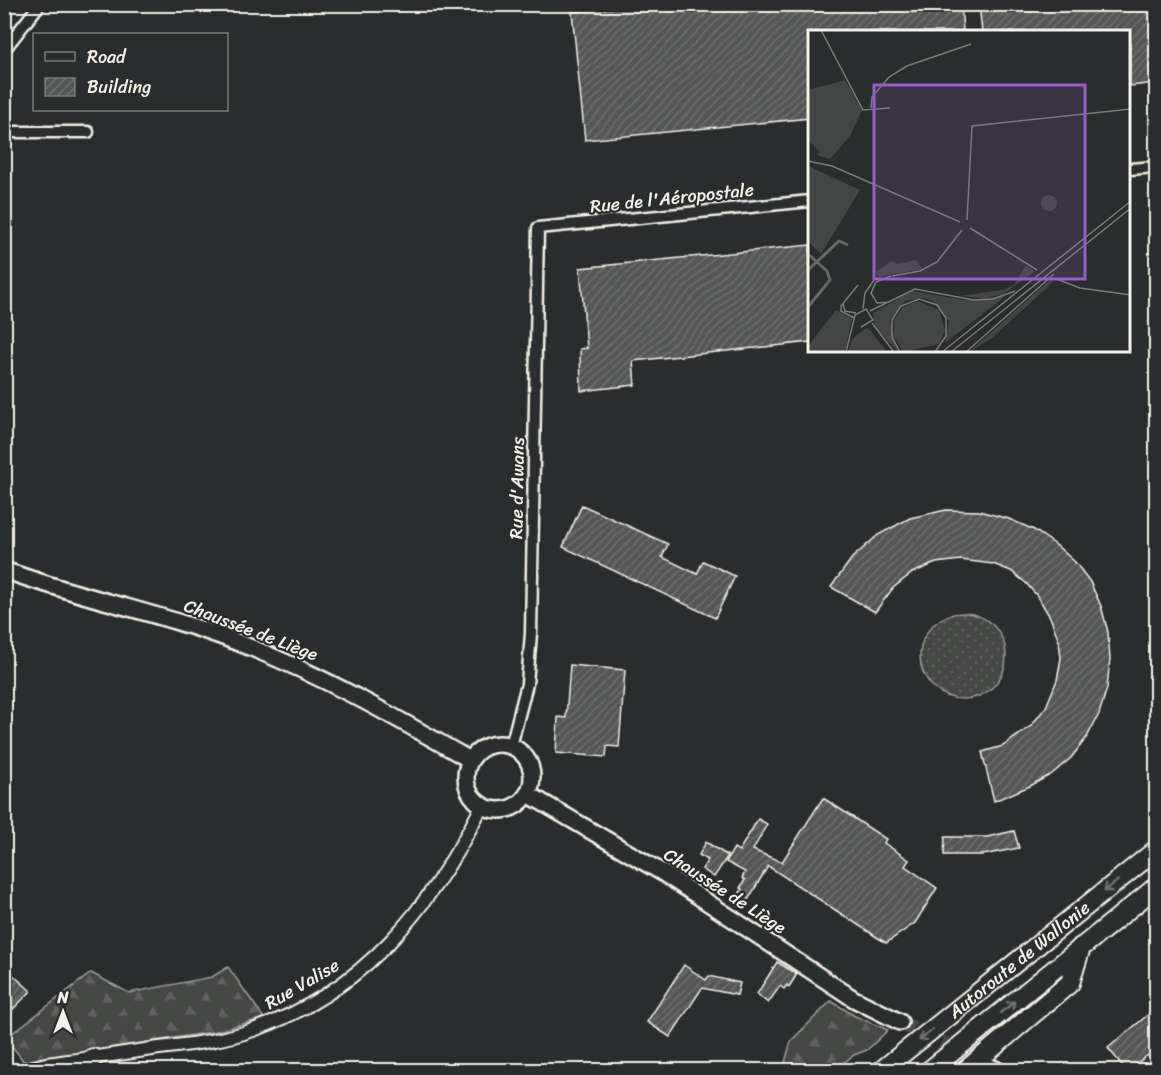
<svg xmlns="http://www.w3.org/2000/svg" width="1161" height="1075" viewBox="0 0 1161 1075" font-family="Sriracha,sans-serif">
  <defs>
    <pattern id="grass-dots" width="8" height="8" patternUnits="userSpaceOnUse" patternTransform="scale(1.5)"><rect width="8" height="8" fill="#444645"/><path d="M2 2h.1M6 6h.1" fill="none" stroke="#606160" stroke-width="1.8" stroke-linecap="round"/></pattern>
    <pattern id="forest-firs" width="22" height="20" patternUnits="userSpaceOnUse" patternTransform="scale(1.5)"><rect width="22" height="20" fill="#444645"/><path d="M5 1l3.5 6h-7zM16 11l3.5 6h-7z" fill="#606160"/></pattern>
    <pattern id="building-hatch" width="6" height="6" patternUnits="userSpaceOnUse" patternTransform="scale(1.5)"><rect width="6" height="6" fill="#555756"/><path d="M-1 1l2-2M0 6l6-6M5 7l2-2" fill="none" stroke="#6e706e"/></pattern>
  </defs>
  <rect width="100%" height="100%" fill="#2a2d2e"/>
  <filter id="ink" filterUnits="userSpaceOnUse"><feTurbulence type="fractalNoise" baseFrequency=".0167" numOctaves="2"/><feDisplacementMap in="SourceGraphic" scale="12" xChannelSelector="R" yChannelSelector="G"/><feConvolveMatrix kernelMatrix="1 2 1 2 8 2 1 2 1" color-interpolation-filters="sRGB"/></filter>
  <g filter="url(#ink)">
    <circle fill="url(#grass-dots)" stroke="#9c9c96" stroke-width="1.5" cx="963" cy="656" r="43"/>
    <g fill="url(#forest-firs)" stroke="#9c9c96" stroke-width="1.5">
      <polygon points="228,967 264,1018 217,1031 24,1062 6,1038 91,973 129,993 212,977"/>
      <polygon points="831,1001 855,1016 888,1030 867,1050 854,1055 834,1070 783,1070 791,1041"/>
    </g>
    <g fill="url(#building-hatch)" stroke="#f4f1e8" stroke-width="1.5">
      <polygon points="650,4 961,4 963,32 810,32 810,118 585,140 572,12"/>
      <polygon points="979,4 1156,4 1156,83 1130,86 1130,32 982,32"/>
      <polygon points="810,245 810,342 633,361 635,385 581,391 580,349 587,348 580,268"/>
      <polygon points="582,505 668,544 662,557 697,574 703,561 735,576 715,618 563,547"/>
      <polygon points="946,510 979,511 1009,519 1034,530 1056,545 1075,562 1090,582 1101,606 1108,632 1110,659 1107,688 1099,714 1087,737 1071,758 1052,774 1030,786 994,801 982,752 1003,746 1031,726 1046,707 1057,680 1061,658 1059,641 1050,617 1038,597 1026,583 1011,571 993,564 961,560 936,563 912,573 893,588 875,612 831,587 852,558 878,535 910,518"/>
      <polygon points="570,665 625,670 619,747 607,746 606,757 556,753 558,717 566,718"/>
      <polygon points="823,798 886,839 884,843 909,860 905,866 937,888 915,923 886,943 768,866 743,908 734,903 742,889 740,888 745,880 742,878 745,872 726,862 734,848 739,851 758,819 767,824 753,850 782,862"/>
      <polygon points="1014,831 1019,848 983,855 944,855 945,837 987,837"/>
      <polygon points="706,842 728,856 714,877 702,869 708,860 699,855"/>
      <polygon points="777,962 797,974 789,987 787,985 784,989 780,986 768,1003 757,994"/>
      <polygon points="684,965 706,980 709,976 740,983 737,995 702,988 670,1037 647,1022"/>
      <polygon points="4,967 31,991 4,1018"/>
      <polygon points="1156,1008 1156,1065 1148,1055 1127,1071 1108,1048"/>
    </g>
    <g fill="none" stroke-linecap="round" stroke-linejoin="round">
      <polyline stroke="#484a4a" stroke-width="15" stroke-dasharray="15 8" stroke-linecap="butt" points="900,1022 986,1065"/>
      <g stroke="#f4f1e8" stroke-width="15">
        <g id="minor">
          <polyline points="4,50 40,4"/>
          <polyline points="4,132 88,132"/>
          <polyline points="1130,169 1156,167"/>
          <polyline points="511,746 527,684 531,633 538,228 810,201"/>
        </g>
      </g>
      <g stroke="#f4f1e8" stroke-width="16">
        <path id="tertiary" d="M22,1070L46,1064C79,1060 112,1055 145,1050C181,1045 219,1042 253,1030C364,992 431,907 482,806"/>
      </g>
      <g stroke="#f4f1e8" stroke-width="20">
        <g id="secondary">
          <path d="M4,570C81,598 162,613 239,643C320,674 395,717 470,760"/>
          <circle cx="499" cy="777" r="33"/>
          <polyline points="528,794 663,873 854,999 900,1022"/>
          <polyline points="990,1067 997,1070"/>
        </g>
      </g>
      <g stroke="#f4f1e8" stroke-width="22">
        <g id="motorway">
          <polyline points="74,1070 93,1058"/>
          <path id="s1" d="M882,1070L1156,850"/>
          <polyline points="930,1070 1156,887"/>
          <polyline points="966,1070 1070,983 1081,947"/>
        </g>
      </g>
      <use href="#minor" stroke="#2a2d2e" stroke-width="10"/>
      <use href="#tertiary" stroke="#2a2d2e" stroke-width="12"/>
      <use href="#secondary" stroke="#2a2d2e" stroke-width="15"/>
      <use href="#motorway" stroke="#2a2d2e" stroke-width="18"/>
    </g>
    <defs><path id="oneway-shaft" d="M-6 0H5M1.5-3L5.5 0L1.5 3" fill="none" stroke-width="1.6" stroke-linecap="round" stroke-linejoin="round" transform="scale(1.5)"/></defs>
    <g stroke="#71726f">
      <use href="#oneway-shaft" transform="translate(1111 886) rotate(141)"/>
      <use href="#oneway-shaft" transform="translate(1008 1007) rotate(-39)"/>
      <use href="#oneway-shaft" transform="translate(926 1035) rotate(141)"/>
    </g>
  </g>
  <g text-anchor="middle" stroke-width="4.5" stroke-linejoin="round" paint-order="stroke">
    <g font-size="18" fill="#f4f1e8" stroke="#2a2d2e">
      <text transform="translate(672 198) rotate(-6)" y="6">Rue de l'Aéropostale</text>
      <text transform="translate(517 488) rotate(-89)" y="6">Rue d'Awans</text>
      <text transform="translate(251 630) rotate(21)" y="6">Chaussée de Liège</text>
      <text transform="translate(725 891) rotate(33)" y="6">Chaussée de Liège</text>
      <text dy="6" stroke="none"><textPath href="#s1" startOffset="176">Autoroute de Wallonie</textPath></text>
      <text transform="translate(302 984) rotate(-30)" y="6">Rue Valise</text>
    </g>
  </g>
  <g transform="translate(808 30)">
    <rect width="322" height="322" fill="#2a2d2e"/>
    <path d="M37,50L54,80L42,106L22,129L9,125L12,122L0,110V60ZM0,136L52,160L13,224L0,211ZM233 173a8 8 0 1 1 16 0a8 8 0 1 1-16 0ZM104,261L156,270L198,266L137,313L141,291L125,271L114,268L97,271L82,290L90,322L67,297L65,283ZM110,271L131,280L137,301L131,314L95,322L86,306V290L95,277ZM28,280L44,289L37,322H0V316ZM58,298L63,301L79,322H40L44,309Z" fill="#444645"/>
    <path d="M108,230L114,239L71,247L67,243L83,231L90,234ZM217,236L227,241L196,264L176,268L152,266L195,260L206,255ZM243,249L245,252L184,308L161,322ZM40,297L36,322H16V309L0,317L15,305L28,306L29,299L33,303Z" fill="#444645"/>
    <path fill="none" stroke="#676866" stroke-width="3" d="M0,224L19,241L22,250L0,277M0,240L31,211L40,215"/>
    <path fill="none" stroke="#7b7b78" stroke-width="1.5" d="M13,0L55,80L82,78M63,78L64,67L81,47L99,36L163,14M0,131L24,136L152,192M159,190L164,96L323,79M162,198L229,240M84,246L112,241L129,232L154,200M246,248L272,258L323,265M82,272L69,273L63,263L68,252L83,246M35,274L37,281L48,283M55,279L57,263L66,250M62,281L107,259L166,270L185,269L207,261M46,288L33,281V276L50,255M64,293L86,322M38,322L47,285L58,279L65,290L53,297M92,322L84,307V290L93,276L111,269L129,275L138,288V306L127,322M134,322L323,171M143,322L323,178M158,322L246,244"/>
    <path fill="#995dc9" fill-opacity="0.15" stroke="#995dc9" stroke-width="3" d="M66,55H277V249H66Z"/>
    <rect width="322" height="322" fill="none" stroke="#f4f1e8" stroke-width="3"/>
  </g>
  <rect width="1161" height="1075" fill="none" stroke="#2a2d2e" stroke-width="24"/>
  <rect x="12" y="12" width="1137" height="1051" fill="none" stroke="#f4f1e8" stroke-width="2" filter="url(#ink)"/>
  <rect x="33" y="33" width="195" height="78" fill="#2a2d2e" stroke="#7b7b78" stroke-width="1.5"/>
  <rect x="45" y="52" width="30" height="9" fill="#2a2d2e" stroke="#7b7b78" stroke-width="1.5"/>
  <text x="87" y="63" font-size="18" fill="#f4f1e8">Road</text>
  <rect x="45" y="78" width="30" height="18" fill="url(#building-hatch)" stroke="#7b7b78" stroke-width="1.5"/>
  <text x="87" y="93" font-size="18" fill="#f4f1e8">Building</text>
  <g transform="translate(63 1012)" stroke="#2a2d2e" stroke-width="4.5" paint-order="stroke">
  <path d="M0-4.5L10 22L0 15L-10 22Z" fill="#f4f1e8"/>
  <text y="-9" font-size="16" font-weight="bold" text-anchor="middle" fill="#f4f1e8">N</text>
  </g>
</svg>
